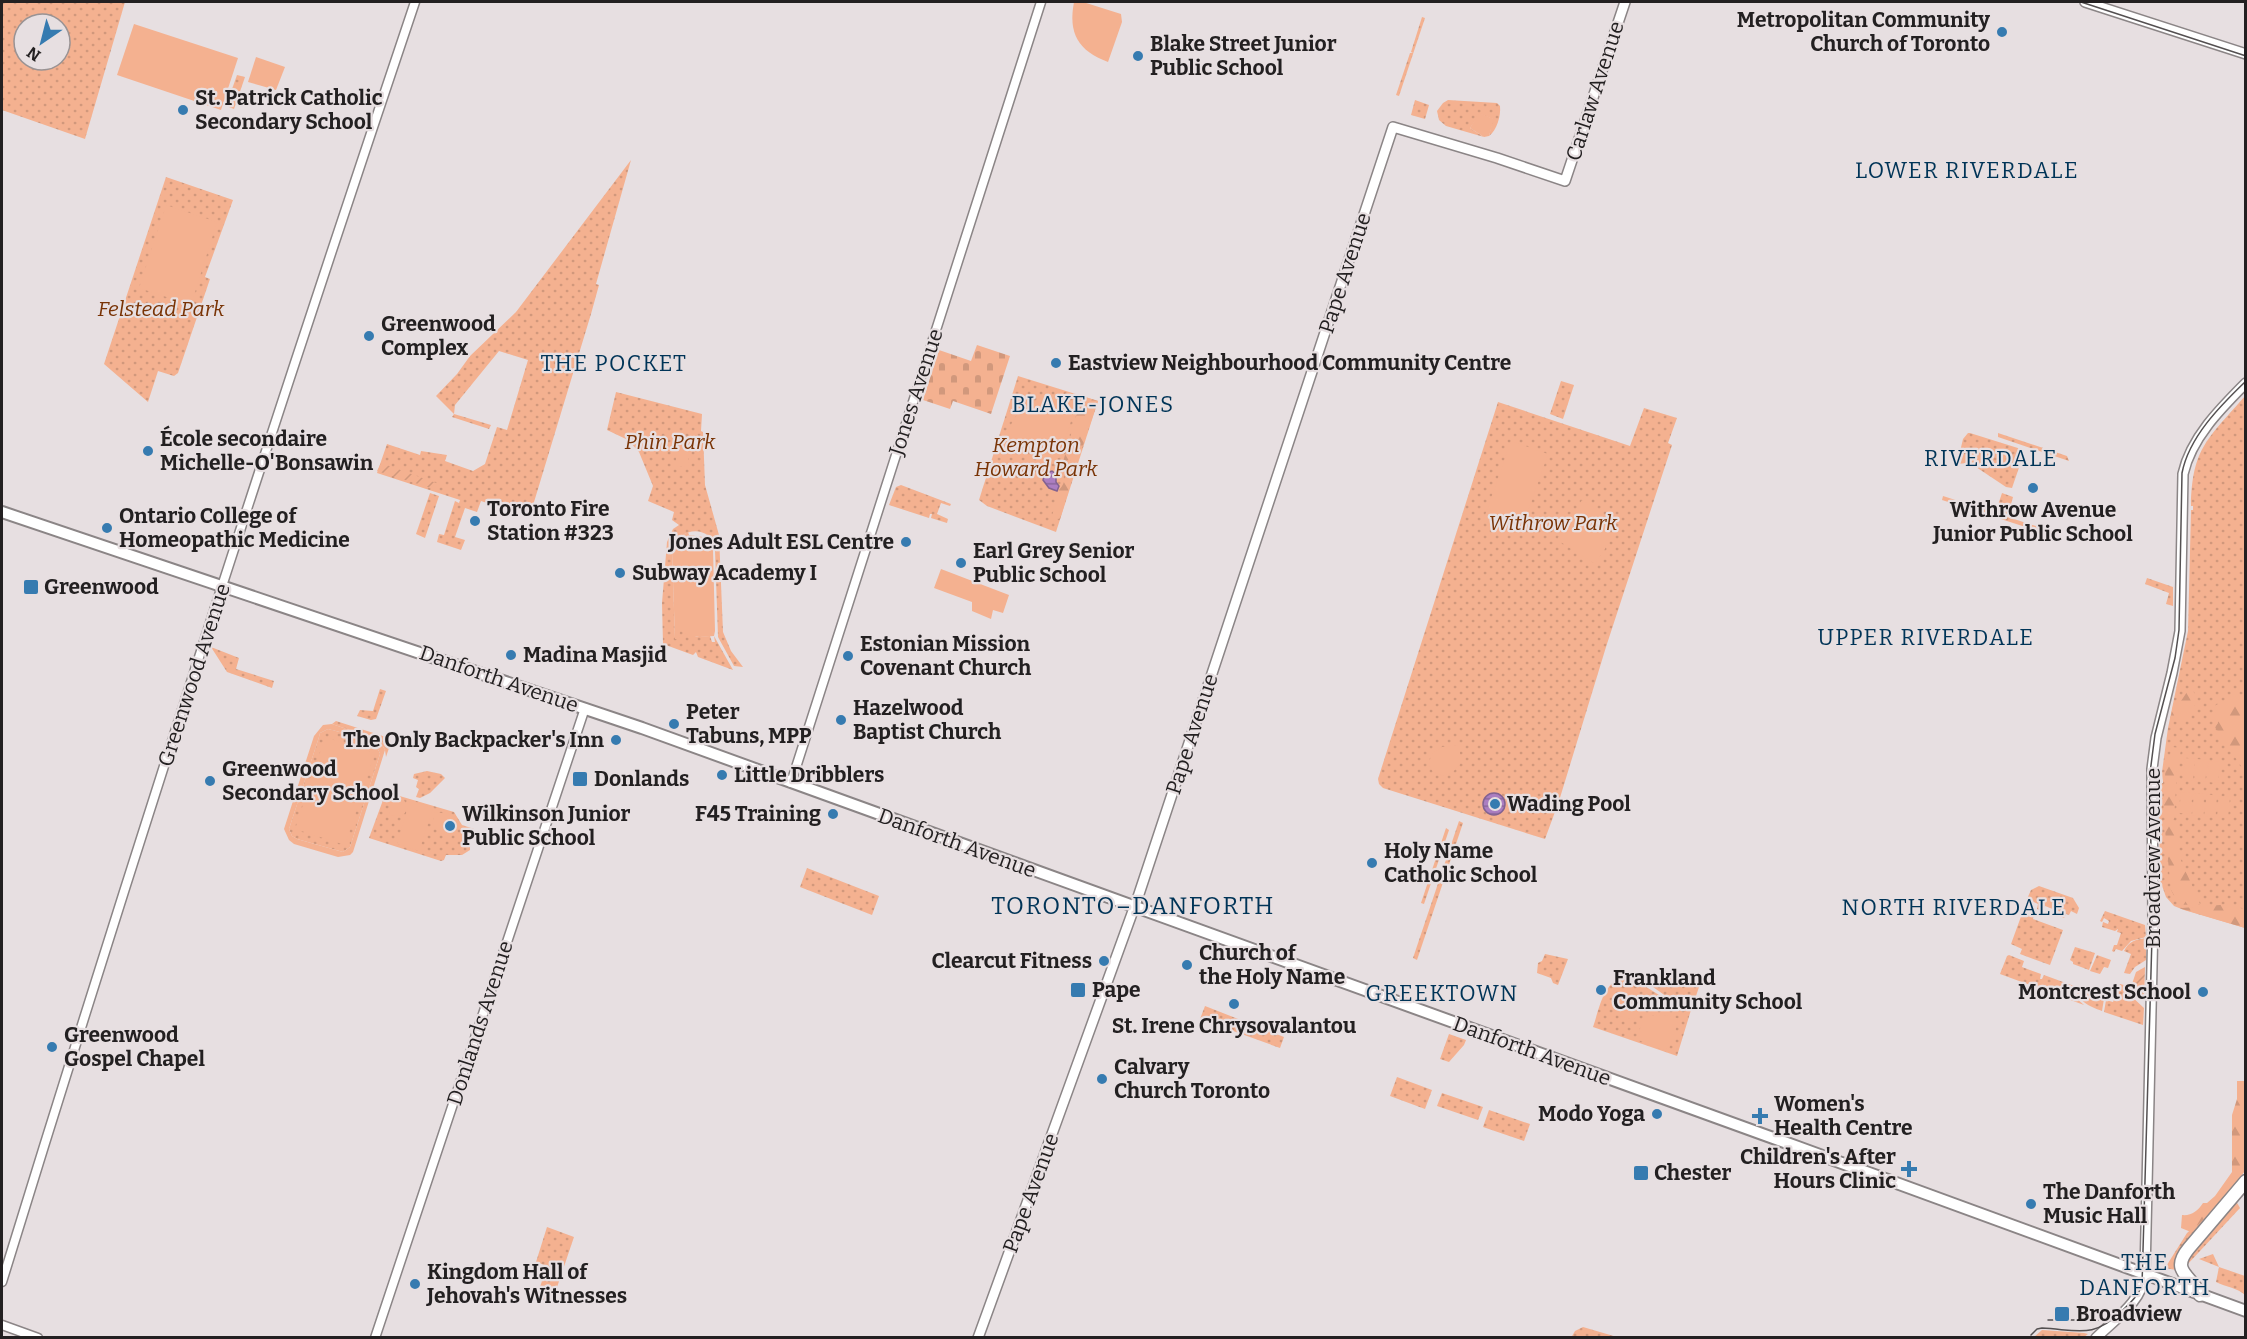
<svg xmlns="http://www.w3.org/2000/svg" width="2247" height="1339" viewBox="0 0 2247 1339" font-family="Bitter,serif">
  <defs>
    <pattern id="grass-dots" width="8" height="8" patternUnits="userSpaceOnUse" patternTransform="scale(1.5)"><rect width="8" height="8" fill="#f4b190"/><path d="M2 2h.1M6 6h.1" fill="none" stroke="#d1987c" stroke-width="1.8" stroke-linecap="round"/></pattern>
    <pattern id="forest-firs" width="22" height="20" patternUnits="userSpaceOnUse" patternTransform="scale(1.5)"><rect width="22" height="20" fill="#f4b190"/><path d="M5 1l3.5 6h-7zM16 11l3.5 6h-7z" fill="#d1987c"/></pattern>
    <pattern id="cemetery-stones" width="16" height="16" patternUnits="userSpaceOnUse" patternTransform="scale(1.5)"><rect width="16" height="16" fill="#f4b190"/><path d="M2 7V4a2 2 0 0 1 4 0v3zM10 15v-3a2 2 0 0 1 4 0v3z" fill="#d1987c"/></pattern>
    <pattern id="garden-furrows" width="10" height="10" patternUnits="userSpaceOnUse" patternTransform="scale(1.5)"><rect width="10" height="10" fill="#f4b190"/><path d="M-1 1l2-2M0 10L10 0M9 11l2-2" fill="none" stroke="#d1987c"/></pattern>
    <pattern id="water-rules" width="6" height="5" patternUnits="userSpaceOnUse" patternTransform="scale(1.5)"><rect width="6" height="5" fill="#ab7ec1"/><path d="M0 2.5h6" fill="none" stroke="#8b679c"/></pattern>
  </defs>
  <rect width="100%" height="100%" fill="#e7dfe1"/>
  <g fill="url(#grass-dots)" fill-rule="evenodd">
    <path d="M2,2H125L85,139L2,110ZM24,24H60V60H24Z"/>
    <polygon points="1422,17 1425,18 1399,96 1396,95 1410,53 1413,53 1411,52"/>
    <polygon points="237,75 245,77 234,109 226,106"/>
    <polygon points="1415,100 1429,105 1425,119 1411,115"/>
    <path d="M1448,100L1497,103L1500,106C1501,116 1497,130 1489,136L1493,119L1480,114L1470,128L1484,137L1446,126L1439,120L1437,111L1443,103Z"/>
    <polygon points="631,160 596,284 599,285 591,314 531,512 495,500 493,505 481,501 477,512 465,508 455,537 465,540 461,550 437,542 439,534 444,535 455,501 459,503 460,500 377,473 387,444 420,455 421,451 447,455 445,461 473,471 485,464 497,427 507,430 528,360 499,351 455,405 454,414 491,425 489,429 452,417 454,414 436,396 457,374 470,356 516,312"/>
    <polygon points="166,177 233,200 205,277 210,279 178,373 174,376 158,371 148,402 104,364"/>
    <polygon points="1018,376 1098,401 1056,532 987,506 979,500"/>
    <polygon points="1561,381 1574,385 1563,419 1550,414"/>
    <path d="M616,392L702,414L701,431L703,432L705,485L719,535L723,632L731,651L743,667L734,666L718,637L715,550C712,524 678,526 672,551L675,638L679,629L697,637L710,636L712,642H715L714,636L733,670L698,657L696,652L693,655L663,644L662,603L667,542L673,529L679,525L672,520L674,512L648,501L653,486L639,452L628,440L607,430Z"/>
    <path d="M2245,396V928L2184,910L2174,906L2166,897L2160,880L2159,812L2161,783H2163L2162,772L2168,728L2188,631L2191,510H2193V506H2191C2192,447 2209,438 2245,396Z"/>
    <polygon points="1498,402 1630,446 1644,408 1677,418 1668,443 1672,445 1606,647 1559,801 1545,839 1383,788 1379,784 1378,779"/>
    <polygon points="1968,433 1970,433 2021,449 2023,456 2012,488 2006,487 1976,467 1968,463 1957,464 1963,439"/>
    <polygon points="1998,433 2067,456 2069,461 1998,437"/>
    <polygon points="901,485 951,504 950,506 941,503 937,514 948,519 947,523 931,518 932,514 930,514 929,518 889,505 896,487"/>
    <polygon points="430,493 439,496 425,538 416,534"/>
    <polygon points="2002,493 2013,497 2008,515 1996,511"/>
    <polygon points="1943,496 2039,527 2038,531 1942,500"/>
    <polygon points="2147,578 2173,587 2173,606 2166,604 2169,593 2145,584"/>
    <polygon points="211,647 239,658 236,669 274,681 272,688 227,672"/>
    <polygon points="380,689 386,691 376,719 371,720 357,716 360,710 373,711"/>
    <polygon points="336,721 389,738 391,742 386,757 385,750 379,740 332,724"/>
    <path d="M328,729C342,733 377,739 380,754L350,847L343,852L297,839L292,836L289,829L319,737L320,733Z"/>
    <polygon points="427,771 441,774 445,778 430,793 420,798 416,797 419,789 416,787 418,780 413,778 414,774"/>
    <polygon points="386,792 454,812 462,825 474,829 474,836 470,840 470,850 462,855 446,855 444,860 441,861 369,838"/>
    <polygon points="1459,821 1463,823 1417,960 1413,958"/>
    <polygon points="1446,828 1449,830 1424,904 1421,903"/>
    <polygon points="807,868 879,896 872,915 800,887"/>
    <polygon points="2039,886 2073,898 2079,908 2077,914 2071,911 2069,915 2066,914 2064,918 2062,917 2063,913 2045,906 2042,911 2037,909 2038,904 2027,899 2031,890"/>
    <polygon points="2023,911 2034,915 2033,919 2063,930 2050,965 2020,954 2022,949 2011,944"/>
    <polygon points="2105,911 2145,925 2146,937 2131,941 2122,951 2116,949 2114,952 2112,951 2114,945 2117,945 2121,933 2117,932 2118,929 2115,931 2102,927 2103,922 2108,924 2109,921 2104,918 2102,922 2100,921"/>
    <path d="M2146,938V960L2135,967L2130,974L2124,973L2131,954L2124,951C2129,941 2135,940 2146,938Z"/>
    <polygon points="2075,947 2095,953 2089,970 2073,964 2073,962 2070,960"/>
    <polygon points="1545,954 1568,959 1558,985 1553,983 1551,978 1537,973 1538,963 1542,961"/>
    <polygon points="2009,955 2024,961 2022,967 2041,974 2040,979 2042,979 2044,975 2074,986 2075,997 2084,1005 2000,974 2007,956"/>
    <polygon points="2097,955 2111,960 2108,968 2104,967 2100,974 2090,971"/>
    <polygon points="1670,975 1699,987 1692,1008 1670,999 1653,987 1638,979 1639,976 1665,983"/>
    <path d="M1622,978L1643,985L1672,1003L1691,1010L1677,1056L1593,1027C1599,1010 1603,983 1622,978Z"/>
    <polygon points="2120,984 2124,985 2130,995 2144,1008 2143,1025 2104,1012 2106,1000 2113,1002"/>
    <path d="M2090,986L2100,989L2097,996L2104,999L2102,1011C2089,1006 2078,1002 2076,987L2088,991Z"/>
    <polygon points="1205,1006 1284,1037 1280,1048 1200,1019"/>
    <polygon points="1449,1034 1466,1040 1464,1045 1449,1062 1440,1059"/>
    <polygon points="1397,1077 1432,1090 1425,1109 1390,1096"/>
    <polygon points="1442,1093 1483,1107 1478,1120 1437,1106"/>
    <polygon points="1489,1110 1530,1124 1524,1141 1483,1127"/>
    <polygon points="2236,1201 2240,1208 2186,1266 2189,1256"/>
    <path d="M2216,1207C2202,1224 2176,1246 2176,1270L2165,1268L2187,1233Z"/>
    <polygon points="547,1227 574,1237 551,1305 536,1299 547,1266 536,1262"/>
    <path d="M2213,1254L2219,1267L2245,1276V1295C2238,1288 2226,1287 2216,1282L2219,1267L2199,1259Z"/>
    <polygon points="1583,1327 1617,1337 1571,1338 1575,1331"/>
    <polygon points="2042,1330 2084,1333 2088,1334 2084,1337 2034,1337"/>
  </g>
  <g fill="url(#forest-firs)">
    <polygon points="1082,396 1098,401 1077,463 1069,460 1063,462"/>
    <path d="M1065,465L1076,467L1060,519L1051,518L1057,501L1054,493C1065,489 1067,474 1065,465Z"/>
    <path d="M2193,691L2197,697C2194,712 2190,715 2178,722L2170,720L2173,706L2181,701L2187,692Z"/>
    <polygon points="2236,695 2245,695 2245,772 2215,727 2218,723 2213,715 2216,705"/>
    <polygon points="2172,747 2181,748 2181,750 2177,770 2174,819 2163,817 2166,758 2170,755"/>
    <polygon points="2164,820 2176,821 2180,858 2200,904 2179,905 2171,890"/>
    <polygon points="2232,904 2245,910 2245,928 2182,909 2182,908"/>
    <path d="M2237,1081H2245V1171L2216,1207L2191,1232L2181,1228L2182,1215C2191,1216 2198,1211 2203,1203H2207L2215,1196L2232,1172V1115L2237,1099Z"/>
  </g>
  <polygon fill="url(#cemetery-stones)" points="977,345 1010,356 991,414 953,401 950,409 923,400 939,350 971,361"/>
  <g fill="url(#garden-furrows)">
    <polygon points="381,463 439,484 437,490 377,471"/>
    <polygon points="2145,967 2144,1000 2133,992 2131,987 2136,972"/>
  </g>
  <g fill="#f4b190" fill-rule="evenodd">
    <path d="M1074,2H1083L1121,14L1122,22L1108,62C1078,51 1068,33 1074,2Z"/>
    <polygon points="134,24 238,58 221,110 117,75"/>
    <polygon points="256,57 285,67 276,90 248,82"/>
    <polygon points="1479,113 1494,119 1489,136 1484,137 1470,128"/>
    <polygon points="166,205 217,222 191,305 139,288"/>
    <path d="M1045,400L1076,406L1059,458L1005,440C1012,419 1021,402 1045,400Z"/>
    <polygon points="1511,441 1548,454 1520,534 1483,521"/>
    <polygon points="676,442 689,442 688,467 676,466"/>
    <polygon points="1582,500 1598,511 1609,529 1605,549 1595,564 1559,541 1558,538"/>
    <path d="M688,532L689,535L703,537L713,549L715,631L714,636C701,637 690,639 680,630L679,639H675L672,551L677,539Z"/>
    <polygon points="941,569 1009,595 1003,613 993,610 991,619 972,611 972,602 934,588"/>
    <path d="M332,724L379,740L385,750L353,852L350,855L338,857L294,844L289,840L284,829L314,736L323,725ZM328,729C342,733 377,739 380,754L350,847L343,852L297,839L292,836L289,829L319,737L320,733Z"/>
    <polygon points="325,737 375,753 345,845 295,829"/>
    <polygon points="1458,745 1460,747 1460,764 1452,773 1443,776 1433,772 1429,765 1431,754 1442,747"/>
    <polygon points="2185,758 2195,759 2193,781 2183,780"/>
    <polygon points="2197,759 2208,760 2205,782 2195,781"/>
    <polygon points="2209,761 2220,762 2218,783 2207,782"/>
    <polygon points="2181,792 2192,793 2190,814 2179,813"/>
    <polygon points="2194,793 2204,794 2202,816 2192,815"/>
    <polygon points="2207,794 2217,796 2215,817 2204,816"/>
    <polygon points="2219,796 2230,797 2228,818 2217,817"/>
    <polygon points="392,797 404,800 406,804 405,813 401,816 391,815 388,811"/>
    <polygon points="410,800 433,808 419,851 397,844"/>
    <polygon points="435,812 456,815 451,831 441,834 432,825"/>
    <path d="M1624,989L1648,997C1639,1018 1636,1025 1614,1013L1621,991Z"/>
    <path d="M1667,1015L1679,1019L1669,1048L1663,1050L1638,1040C1638,1028 1642,1023 1649,1016Z"/>
  </g>
  <g fill="url(#water-rules)" stroke="#826291" stroke-width="1.5">
    <polygon points="1052,471 1056,474 1056,482 1059,486 1057,491 1049,488 1043,480 1045,473"/>
    <circle cx="1494" cy="804" r="11"/>
  </g>
  <g fill="none" stroke-linecap="round" stroke-linejoin="round">
    <g stroke="#8b8586" stroke-width="11">
      <g id="tertiary">
        <polyline points="791,783 1041,2"/>
        <path d="M2,1282C134,853 272,427 415,2"/>
        <polyline points="2,1325 38,1338"/>
        <polyline points="375,1338 585,708"/>
      </g>
    </g>
    <g stroke="#8b8586" stroke-width="12">
      <g id="secondary">
        <polyline points="2085,2 2246,54"/>
        <polyline points="978,1338 1138,897 1393,127 1497,158 1565,181 1625,2"/>
        <path d="M2096,1338C2115,1319 2142,1302 2145,1274L2153,922L2152,769L2156,738L2172,673L2180,631L2183,474C2191,438 2220,409 2246,383"/>
      </g>
    </g>
    <g stroke="#8b8586" stroke-width="14">
      <polyline id="primary" points="2,512 642,728 1798,1147 2246,1311"/>
    </g>
    <g stroke="#8b8586" stroke-width="15">
      <path id="motorway" d="M2200,1295C2192,1275 2169,1272 2189,1248L2246,1181"/>
    </g>
    <use href="#tertiary" stroke="#fff" stroke-width="8"/>
    <use href="#secondary" stroke="#fff" stroke-width="9"/>
    <use href="#primary" stroke="#fff" stroke-width="10"/>
    <use href="#motorway" stroke="#fff" stroke-width="12"/>
    <g stroke="#545051" stroke-width="1.5">
      <polyline points="2081,2 2246,56"/>
      <polyline points="2048,1320 2108,1320"/>
      <path d="M2031,1335L2037,1329L2042,1328C2079,1330 2093,1339 2122,1311C2130,1303 2138,1296 2142,1285L2152,937L2150,773L2155,734L2175,658L2179,630L2182,473C2189,437 2220,406 2246,381"/>
    </g>
  </g>
  <g fill="#367bb0" stroke="#e7dfe1" stroke-width="2">
    <circle cx="2002" cy="32" r="6"/>
    <circle cx="1138" cy="56" r="6"/>
    <circle cx="183" cy="110" r="6"/>
    <circle cx="369" cy="336" r="6"/>
    <circle cx="1056" cy="363" r="6"/>
    <circle cx="148" cy="451" r="6"/>
    <circle cx="2033" cy="488" r="6"/>
    <circle cx="475" cy="521" r="6"/>
    <circle cx="107" cy="528" r="6"/>
    <circle cx="906" cy="542" r="6"/>
    <circle cx="961" cy="563" r="6"/>
    <circle cx="620" cy="573" r="6"/>
    <rect x="23" y="579" width="16" height="16" rx="3"/>
    <circle cx="511" cy="655" r="6"/>
    <circle cx="848" cy="656" r="6"/>
    <circle cx="841" cy="720" r="6"/>
    <circle cx="674" cy="724" r="6"/>
    <circle cx="616" cy="740" r="6"/>
    <circle cx="722" cy="775" r="6"/>
    <rect x="572" y="771" width="16" height="16" rx="3"/>
    <circle cx="210" cy="781" r="6"/>
    <circle cx="1495" cy="804" r="6"/>
    <circle cx="833" cy="814" r="6"/>
    <circle cx="450" cy="826" r="6"/>
    <circle cx="1372" cy="863" r="6"/>
    <circle cx="1104" cy="961" r="6"/>
    <circle cx="1187" cy="965" r="6"/>
    <rect x="1070" y="982" width="16" height="16" rx="3"/>
    <circle cx="1601" cy="990" r="6"/>
    <circle cx="2203" cy="992" r="6"/>
    <circle cx="1234" cy="1004" r="6"/>
    <circle cx="52" cy="1047" r="6"/>
    <circle cx="1102" cy="1079" r="6"/>
    <circle cx="1657" cy="1114" r="6"/>
    <path d="M1757 1107h6v6h6v6h-6v6h-6v-6h-6v-6h6z"/>
    <path d="M1906 1160h6v6h6v6h-6v6h-6v-6h-6v-6h6z"/>
    <rect x="1633" y="1165" width="16" height="16" rx="3"/>
    <circle cx="2031" cy="1204" r="6"/>
    <circle cx="415" cy="1284" r="6"/>
    <rect x="2054" y="1306" width="16" height="16" rx="3"/>
  </g>
  <g text-anchor="middle" stroke-width="4.5" stroke-linejoin="round" paint-order="stroke">
    <g font-size="21" font-weight="bold" fill="#232021" stroke="#e7dfe1" text-anchor="start">
      <text x="1990" y="27" text-anchor="end">Metropolitan Community<tspan x="1990" dy="24">Church of Toronto</tspan></text>
      <text x="1150" y="51">Blake Street Junior<tspan x="1150" dy="24">Public School</tspan></text>
      <text x="195" y="105">St. Patrick Catholic<tspan x="195" dy="24">Secondary School</tspan></text>
      <text x="381" y="331">Greenwood<tspan x="381" dy="24">Complex</tspan></text>
      <text x="1068" y="370">Eastview Neighbourhood Community Centre</text>
      <text x="160" y="446">École secondaire<tspan x="160" dy="24">Michelle-O'Bonsawin</tspan></text>
      <text x="487" y="516">Toronto Fire<tspan x="487" dy="24">Station #323</tspan></text>
      <text x="2033" y="517" text-anchor="middle">Withrow Avenue<tspan x="2033" dy="24">Junior Public School</tspan></text>
      <text x="119" y="523">Ontario College of<tspan x="119" dy="24">Homeopathic Medicine</tspan></text>
      <text x="894" y="549" text-anchor="end">Jones Adult ESL Centre</text>
      <text x="973" y="558">Earl Grey Senior<tspan x="973" dy="24">Public School</tspan></text>
      <text x="632" y="580">Subway Academy I</text>
      <text x="44" y="594">Greenwood</text>
      <text x="860" y="651">Estonian Mission<tspan x="860" dy="24">Covenant Church</tspan></text>
      <text x="523" y="662">Madina Masjid</text>
      <text x="853" y="715">Hazelwood<tspan x="853" dy="24">Baptist Church</tspan></text>
      <text x="686" y="719">Peter<tspan x="686" dy="24">Tabuns, MPP</tspan></text>
      <text x="604" y="747" text-anchor="end">The Only Backpacker's Inn</text>
      <text x="222" y="776">Greenwood<tspan x="222" dy="24">Secondary School</tspan></text>
      <text x="734" y="782">Little Dribblers</text>
      <text x="594" y="786">Donlands</text>
      <text x="1507" y="811">Wading Pool</text>
      <text x="462" y="821">Wilkinson Junior<tspan x="462" dy="24">Public School</tspan></text>
      <text x="821" y="821" text-anchor="end">F45 Training</text>
      <text x="1384" y="858">Holy Name<tspan x="1384" dy="24">Catholic School</tspan></text>
      <text x="1199" y="960">Church of<tspan x="1199" dy="24">the Holy Name</tspan></text>
      <text x="1092" y="968" text-anchor="end">Clearcut Fitness</text>
      <text x="1613" y="985">Frankland<tspan x="1613" dy="24">Community School</tspan></text>
      <text x="1092" y="997">Pape</text>
      <text x="2191" y="999" text-anchor="end">Montcrest School</text>
      <text x="1234" y="1033" text-anchor="middle">St. Irene Chrysovalantou</text>
      <text x="64" y="1042">Greenwood<tspan x="64" dy="24">Gospel Chapel</tspan></text>
      <text x="1114" y="1074">Calvary<tspan x="1114" dy="24">Church Toronto</tspan></text>
      <text x="1774" y="1111">Women's<tspan x="1774" dy="24">Health Centre</tspan></text>
      <text x="1645" y="1121" text-anchor="end">Modo Yoga</text>
      <text x="1896" y="1164" text-anchor="end">Children's After<tspan x="1896" dy="24">Hours Clinic</tspan></text>
      <text x="1654" y="1180">Chester</text>
      <text x="2043" y="1199">The Danforth<tspan x="2043" dy="24">Music Hall</tspan></text>
      <text x="427" y="1279">Kingdom Hall of<tspan x="427" dy="24">Jehovah's Witnesses</tspan></text>
      <text x="2076" y="1321">Broadview</text>
    </g>
    <g font-size="21" fill="#232021" stroke="#e7dfe1">
      <text transform="translate(1595 91) rotate(-72)" y="7">Carlaw Avenue</text>
      <text transform="translate(1345 273) rotate(-72)" y="7">Pape Avenue</text>
      <text transform="translate(916 392) rotate(-72)" y="7">Jones Avenue</text>
      <text transform="translate(194 675) rotate(-72)" y="7">Greenwood Avenue</text>
      <text transform="translate(499 679) rotate(19)" y="7">Danforth Avenue</text>
      <text transform="translate(1192 734) rotate(-72)" y="7">Pape Avenue</text>
      <text transform="translate(957 843) rotate(20)" y="7">Danforth Avenue</text>
      <text transform="translate(2153 858) rotate(-90)" y="7">Broadview Avenue</text>
      <text transform="translate(480 1023) rotate(-72)" y="7">Donlands Avenue</text>
      <text transform="translate(1532 1051) rotate(20)" y="7">Danforth Avenue</text>
      <text transform="translate(1031 1193) rotate(-70)" y="7">Pape Avenue</text>
    </g>
    <g font-size="21" font-style="italic" fill="#793305" stroke="#e7dfe1">
      <text x="161" y="316">Felstead Park</text>
      <text x="670" y="449">Phin Park</text>
      <text x="1036" y="452">Kempton<tspan x="1036" dy="24">Howard Park</tspan></text>
      <text x="1553" y="530">Withrow Park</text>
    </g>
    <g font-size="22" letter-spacing="1.5" fill="#003457" stroke="#e7dfe1">
      <text x="1967" y="178">LOWER RIVERDALE</text>
      <text x="614" y="371">THE POCKET</text>
      <text x="1093" y="412">BLAKE-JONES</text>
      <text x="1991" y="466">RIVERDALE</text>
      <text x="1926" y="645">UPPER RIVERDALE</text>
      <text x="1954" y="915">NORTH RIVERDALE</text>
      <text x="1442" y="1001">GREEKTOWN</text>
      <text x="2145" y="1270">THE<tspan x="2145" dy="25">DANFORTH</tspan></text>
    </g>
    <g font-size="24" letter-spacing="1.5" fill="#003457" stroke="#e7dfe1">
      <text x="1133" y="914">TORONTO–DANFORTH</text>
    </g>
  </g>
  <rect width="2247" height="1339" fill="none" stroke="#232021" stroke-width="6"/>
  <g transform="translate(42 42) rotate(215)"><circle r="28" fill="#e7dfe1" stroke="#999394" stroke-width="1.5"/>
  <path d="M0-4.5L10 22L0 15L-10 22Z" fill="#367bb0"/>
  <text y="-9" font-size="16" font-weight="bold" text-anchor="middle" fill="#232021">N</text>
  </g>
</svg>
